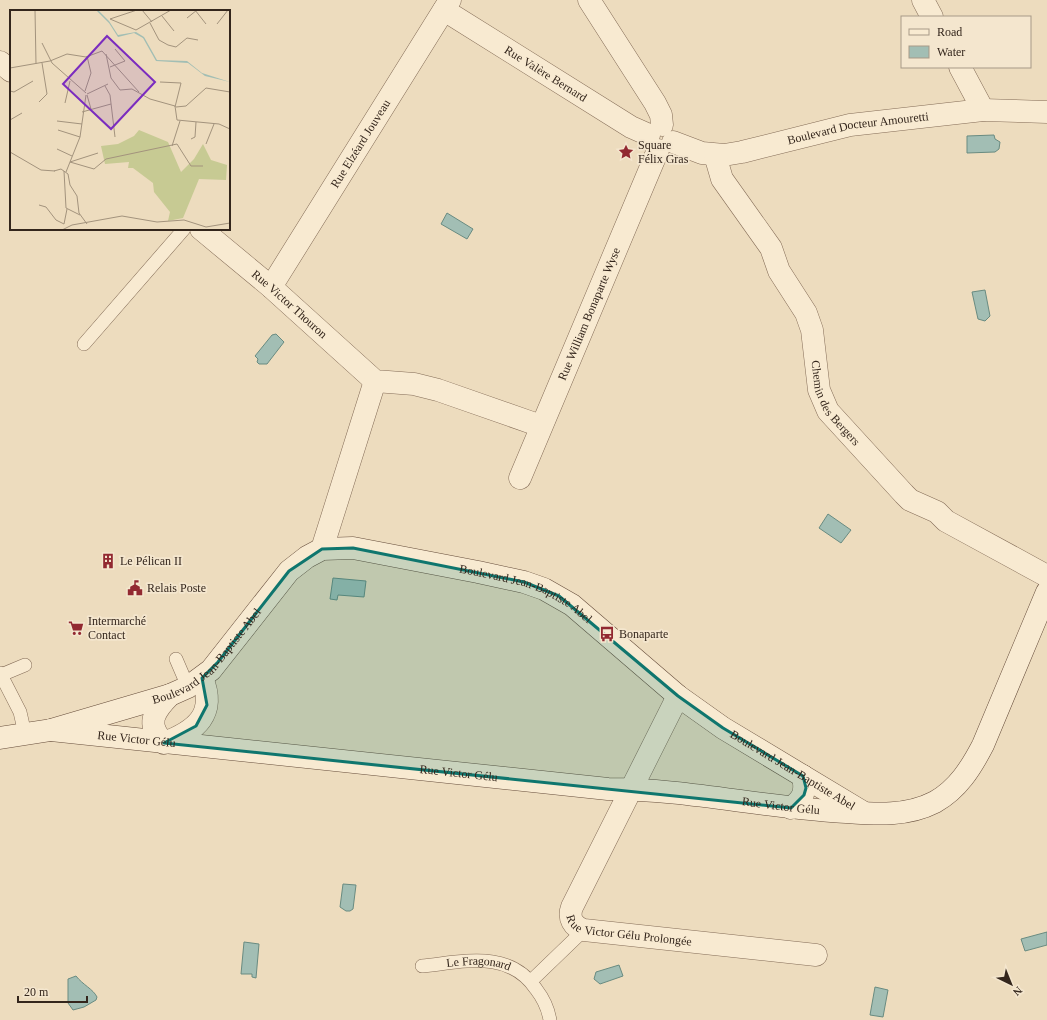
<svg xmlns="http://www.w3.org/2000/svg" width="1047" height="1020" viewBox="0 0 1047 1020" font-family="Georgia,serif">
  <rect width="100%" height="100%" fill="#eddcbe"/>
  <g fill="#a2beb4" stroke="#698b81">
    <polygon points="994,135 995,139 1000,142 999,149 995,152 967,153 967,136"/>
    <polygon points="447,213 473,229 467,239 441,224"/>
    <polygon points="985,290 990,316 985,321 978,319 972,292"/>
    <polygon points="276,334 284,342 267,364 259,364 257,362 258,359 255,356 272,335"/>
    <polygon points="828,514 851,530 841,543 819,528"/>
    <polygon points="333,578 366,581 364,597 338,595 337,600 330,599"/>
    <polygon points="343,884 356,885 353,909 350,911 346,911 340,907"/>
    <polygon points="1047,932 1047,945 1025,951 1021,939"/>
    <polygon points="244,942 259,944 256,978 252,977 252,974 241,974"/>
    <polygon points="619,965 623,976 600,984 594,979 596,972"/>
    <path d="M76,976C83,985 93,989 97,997L96,1000L84,1007L73,1010L68,1003V979Z"/>
    <polygon points="875,987 888,990 883,1017 870,1015"/>
  </g>
  <g fill="none" stroke-linecap="round" stroke-linejoin="round">
    <g stroke="#846c57" stroke-width="14">
      <g id="lane">
        <polyline points="84,344 184,229"/>
        <polyline points="176,659 188,687"/>
        <polyline points="0,673 20,712 25,734"/>
        <polyline points="1,675 25,665"/>
        <path id="s1" d="M422,966C463,962 509,949 536,989C543,998 548,1008 550,1020"/>
        <polyline points="531,981 584,930"/>
      </g>
    </g>
    <g stroke="#846c57" stroke-width="23">
      <g id="street">
        <polyline points="589,0 655,103 661,115 662,125"/>
        <polyline points="923,0 932,17"/>
        <path id="s2" d="M444,10L631,127L649,135"/>
        <polyline points="0,62 11,71"/>
        <polyline points="960,67 983,110"/>
        <path id="s3" d="M673,142L702,153L724,155L742,152L850,125L983,110L1047,112"/>
        <path id="s4" d="M715,155L722,179L771,248L779,271L806,313L812,330L819,390L828,411L904,494L910,500L937,512L946,521L1047,576"/>
        <path id="s5" d="M201,229L271,287L375,381L414,384L438,390L541,426"/>
        <path id="s6" d="M271,287L450,0"/>
        <path id="s7" d="M520,478L658,150"/>
        <polyline points="322,549 375,381"/>
        <path d="M170,695C154,711 145,724 164,743C196,731 217,714 202,678"/>
        <path id="s8" d="M678,696L572,907C568,918 573,927 584,930L816,955"/>
        <path d="M791,808C804,798 806,792 803,776"/>
      </g>
    </g>
    <g stroke="#664d3b" stroke-width="23">
      <g id="secondary">
        <path id="s9" d="M51,730L608,789C683,789 756,806 831,811C866,813 902,819 935,802C958,789 971,768 983,745L1047,592"/>
        <path id="s10" d="M0,738L51,730L170,695L188,687L211,670L289,571L307,557L322,549L353,548L478,572L524,582L544,589L572,605L678,696L723,728L861,811"/>
      </g>
    </g>
    <use href="#lane" stroke="#f8ead1" stroke-width="13"/>
    <use href="#street" stroke="#f8ead1" stroke-width="22"/>
    <use href="#secondary" stroke="#f8ead1" stroke-width="22"/>
  </g>
  <path fill="#0f766e" fill-opacity="0.2" stroke="#0f766e" stroke-width="3" stroke-linejoin="round" d="M353,548L524,582L559,596L678,696L723,728L803,776L806,788L804,795L791,808L164,743L196,726L207,705L202,678L218,662L289,571L322,549Z"/>
  <defs>
    <g id="sight-bare" transform="scale(1.2)"><path d="M0-6L1.8-2.2L6-1.7L2.9 1.2L3.7 5.4L0 3.3L-3.7 5.4L-2.9 1.2L-6-1.7L-1.8-2.2Z" fill="#922931" stroke="#f4e6ce" stroke-width="2.5" paint-order="stroke"/></g>
    <g id="building-bare" transform="scale(1.2)"><path d="M-4-6H4V6H1V3H-1V6H-4ZM-2.5-4.3h1.7v1.8h-1.7ZM.8-4.3h1.7v1.8H.8ZM-2.5-1h1.7V.8h-1.7ZM.8-1h1.7V.8H.8Z" fill="#922931" stroke="#f4e6ce" stroke-width="2.5" paint-order="stroke"/></g>
    <g id="civic-bare" transform="scale(1.2)"><path d="M-.6-6.5H3V-4.5H.6V-3L4-1V1h2V6H-6V1h2V-1L-.6-3ZM-1.2 2.5V6h2.4V2.5Z" fill="#922931" stroke="#f4e6ce" stroke-width="2.5" paint-order="stroke"/></g>
    <g id="supermarket-bare" transform="scale(1.2)"><path d="M-6-5.5h2.5l.6 2H6L4.5 2H-2.5L-4.4-4H-6ZM-1.5 3.2a1.3 1.3 0 1 0 .1 0ZM3 3.2a1.3 1.3 0 1 0 .1 0Z" fill="#922931" stroke="#f4e6ce" stroke-width="2.5" paint-order="stroke"/></g>
    <g id="bus-bare" transform="scale(1.2)"><path d="M-5-6H5V4H4V6H2V4H-2V6H-4V4H-5ZM-3.5-4V0h7V-4ZM-3.5 1.2v1.5H-2V1.2ZM2 1.2v1.5H3.5V1.2Z" fill="#922931" stroke="#f4e6ce" stroke-width="2.5" paint-order="stroke"/></g>
  </defs>
  <g fill-rule="evenodd">
    <use href="#sight-bare" x="626" y="152"/>
    <use href="#building-bare" x="108" y="561"/>
    <use href="#civic-bare" x="135" y="588"/>
    <use href="#supermarket-bare" x="76" y="628"/>
    <use href="#bus-bare" x="607" y="634"/>
  </g>
  <g text-anchor="middle" stroke-width="3.5" stroke-linejoin="round" paint-order="stroke">
    <g font-size="12" fill="#34261c" stroke="#f4e6ce">
      <text dy="4" stroke="none"><textPath href="#s2" startOffset="120">Rue Valère Bernard</textPath></text>
      <text dy="4" stroke="none"><textPath href="#s3" startOffset="190">Boulevard Docteur Amouretti</textPath></text>
      <text dy="4" stroke="none"><textPath href="#s6" startOffset="169">Rue Elzéard Jouveau</textPath></text>
      <text dy="4" stroke="none"><textPath href="#s5" startOffset="116">Rue Victor Thouron</textPath></text>
      <text dy="4" stroke="none"><textPath href="#s7" startOffset="178">Rue William Bonaparte Wyse</textPath></text>
      <text dy="4" stroke="none"><textPath href="#s4" startOffset="281">Chemin des Bergers</textPath></text>
      <text dy="4" stroke="none"><textPath href="#s10" startOffset="601">Boulevard Jean-Baptiste Abel</textPath></text>
      <text dy="4" stroke="none"><textPath href="#s10" startOffset="229">Boulevard Jean-Baptiste Abel</textPath></text>
      <text dy="4" stroke="none"><textPath href="#s9" startOffset="86">Rue Victor Gélu</textPath></text>
      <text dy="4" stroke="none"><textPath href="#s10" startOffset="925">Boulevard Jean-Baptiste Abel</textPath></text>
      <text dy="4" stroke="none"><textPath href="#s9" startOffset="410">Rue Victor Gélu</textPath></text>
      <text dy="4" stroke="none"><textPath href="#s9" startOffset="734">Rue Victor Gélu</textPath></text>
      <text dy="4" stroke="none"><textPath href="#s8" startOffset="309">Rue Victor Gélu Prolongée</textPath></text>
      <text dy="4" stroke="none"><textPath href="#s1" startOffset="57">Le Fragonard</textPath></text>
    </g>
    <g font-size="12" fill="#34261c" stroke="#f4e6ce" text-anchor="start">
      <text x="638" y="149">Square<tspan x="638" dy="14">Félix Gras</tspan></text>
      <text x="120" y="565">Le Pélican II</text>
      <text x="147" y="592">Relais Poste</text>
      <text x="88" y="625">Intermarché<tspan x="88" dy="14">Contact</tspan></text>
      <text x="619" y="638">Bonaparte</text>
    </g>
  </g>
  <g transform="translate(10 10)">
    <rect width="220" height="220" fill="#eddcbe"/>
    <path d="M129,120L158,132L171,162L184,149L193,134L201,150L217,155L216,170L189,169L173,208L158,211L160,202L144,182L143,173L123,158H118L119,152L95,154L91,136L108,134L124,126Z" fill="#c7ca93"/>
    <path d="M86,0H88L99,11L108,25L126,22L134,27L147,50L177,51L192,63L220,72L195,66L178,53L146,51L133,28L124,23L108,27L99,13Z" fill="#a2beb4"/>
    <path fill="none" stroke="#a3937d" stroke-width="1" d="M25,0L26,54M132,0L142,12M185,0L196,14M152,6L164,21M177,8L187,0M100,9L126,20L161,0M100,9L127,0M140,13L149,30L158,35L166,37L177,28L188,30M207,14L218,0M32,33L42,53L76,83M96,44L101,68L110,80L122,79L140,89L165,96L167,110L209,114L220,119M100,57L115,51L105,39M0,58L40,51L57,44L76,47L92,41L129,82M150,72L171,73L165,97M95,76L100,85L105,127M0,81L4,82L23,71M75,81L81,63L77,46M77,84L98,74M77,85L81,99M29,92L37,84L32,53M55,93L60,71M166,97L176,96L196,78L220,82M72,102L101,94M0,110L12,103M47,111L72,114M48,120L70,127M181,129L185,127L186,112M196,134L204,114M162,136L170,111M47,139L62,146M0,142L31,160L45,161M60,152L84,159L96,149L167,134L181,156H193M60,152L88,143M44,161L51,159L58,164L60,175L67,186L69,203L77,214M54,161L56,198L70,205M56,162L70,127L76,85M29,195L36,197L46,210L54,214L57,199M52,220L62,215L112,206L147,212L174,210L196,217L220,213"/>
    <path fill="#7b2cbf" fill-opacity="0.15" stroke="#7b2cbf" stroke-width="2" d="M97,26L145,72L101,119L53,74Z"/>
    <rect width="220" height="220" fill="none" stroke="#34261c" stroke-width="2"/>
  </g>
  <rect x="901" y="16" width="130" height="52" fill="#f4e6ce" stroke="#a79987"/>
  <rect x="909" y="29" width="20" height="6" fill="#f8ead1" stroke="#a79987"/>
  <text x="937" y="36" font-size="12" fill="#34261c">Road</text>
  <rect x="909" y="46" width="20" height="12" fill="#a2beb4" stroke="#a79987"/>
  <text x="937" y="56" font-size="12" fill="#34261c">Water</text>
  <g transform="translate(1011 984) rotate(137)" stroke="#f4e6ce" stroke-width="3" paint-order="stroke">
  <path d="M0-3L7 15L0 10L-7 15Z" fill="#34261c"/>
  <text y="-6" font-size="11" font-weight="bold" text-anchor="middle" fill="#34261c">N</text>
  </g>
  <path d="M18 996v6h69v-6" fill="none" stroke="#34261c" stroke-width="2"/>
  <text x="24" y="996" font-size="12" fill="#34261c" stroke="#f4e6ce" stroke-width="3" paint-order="stroke">20 m</text>
</svg>
